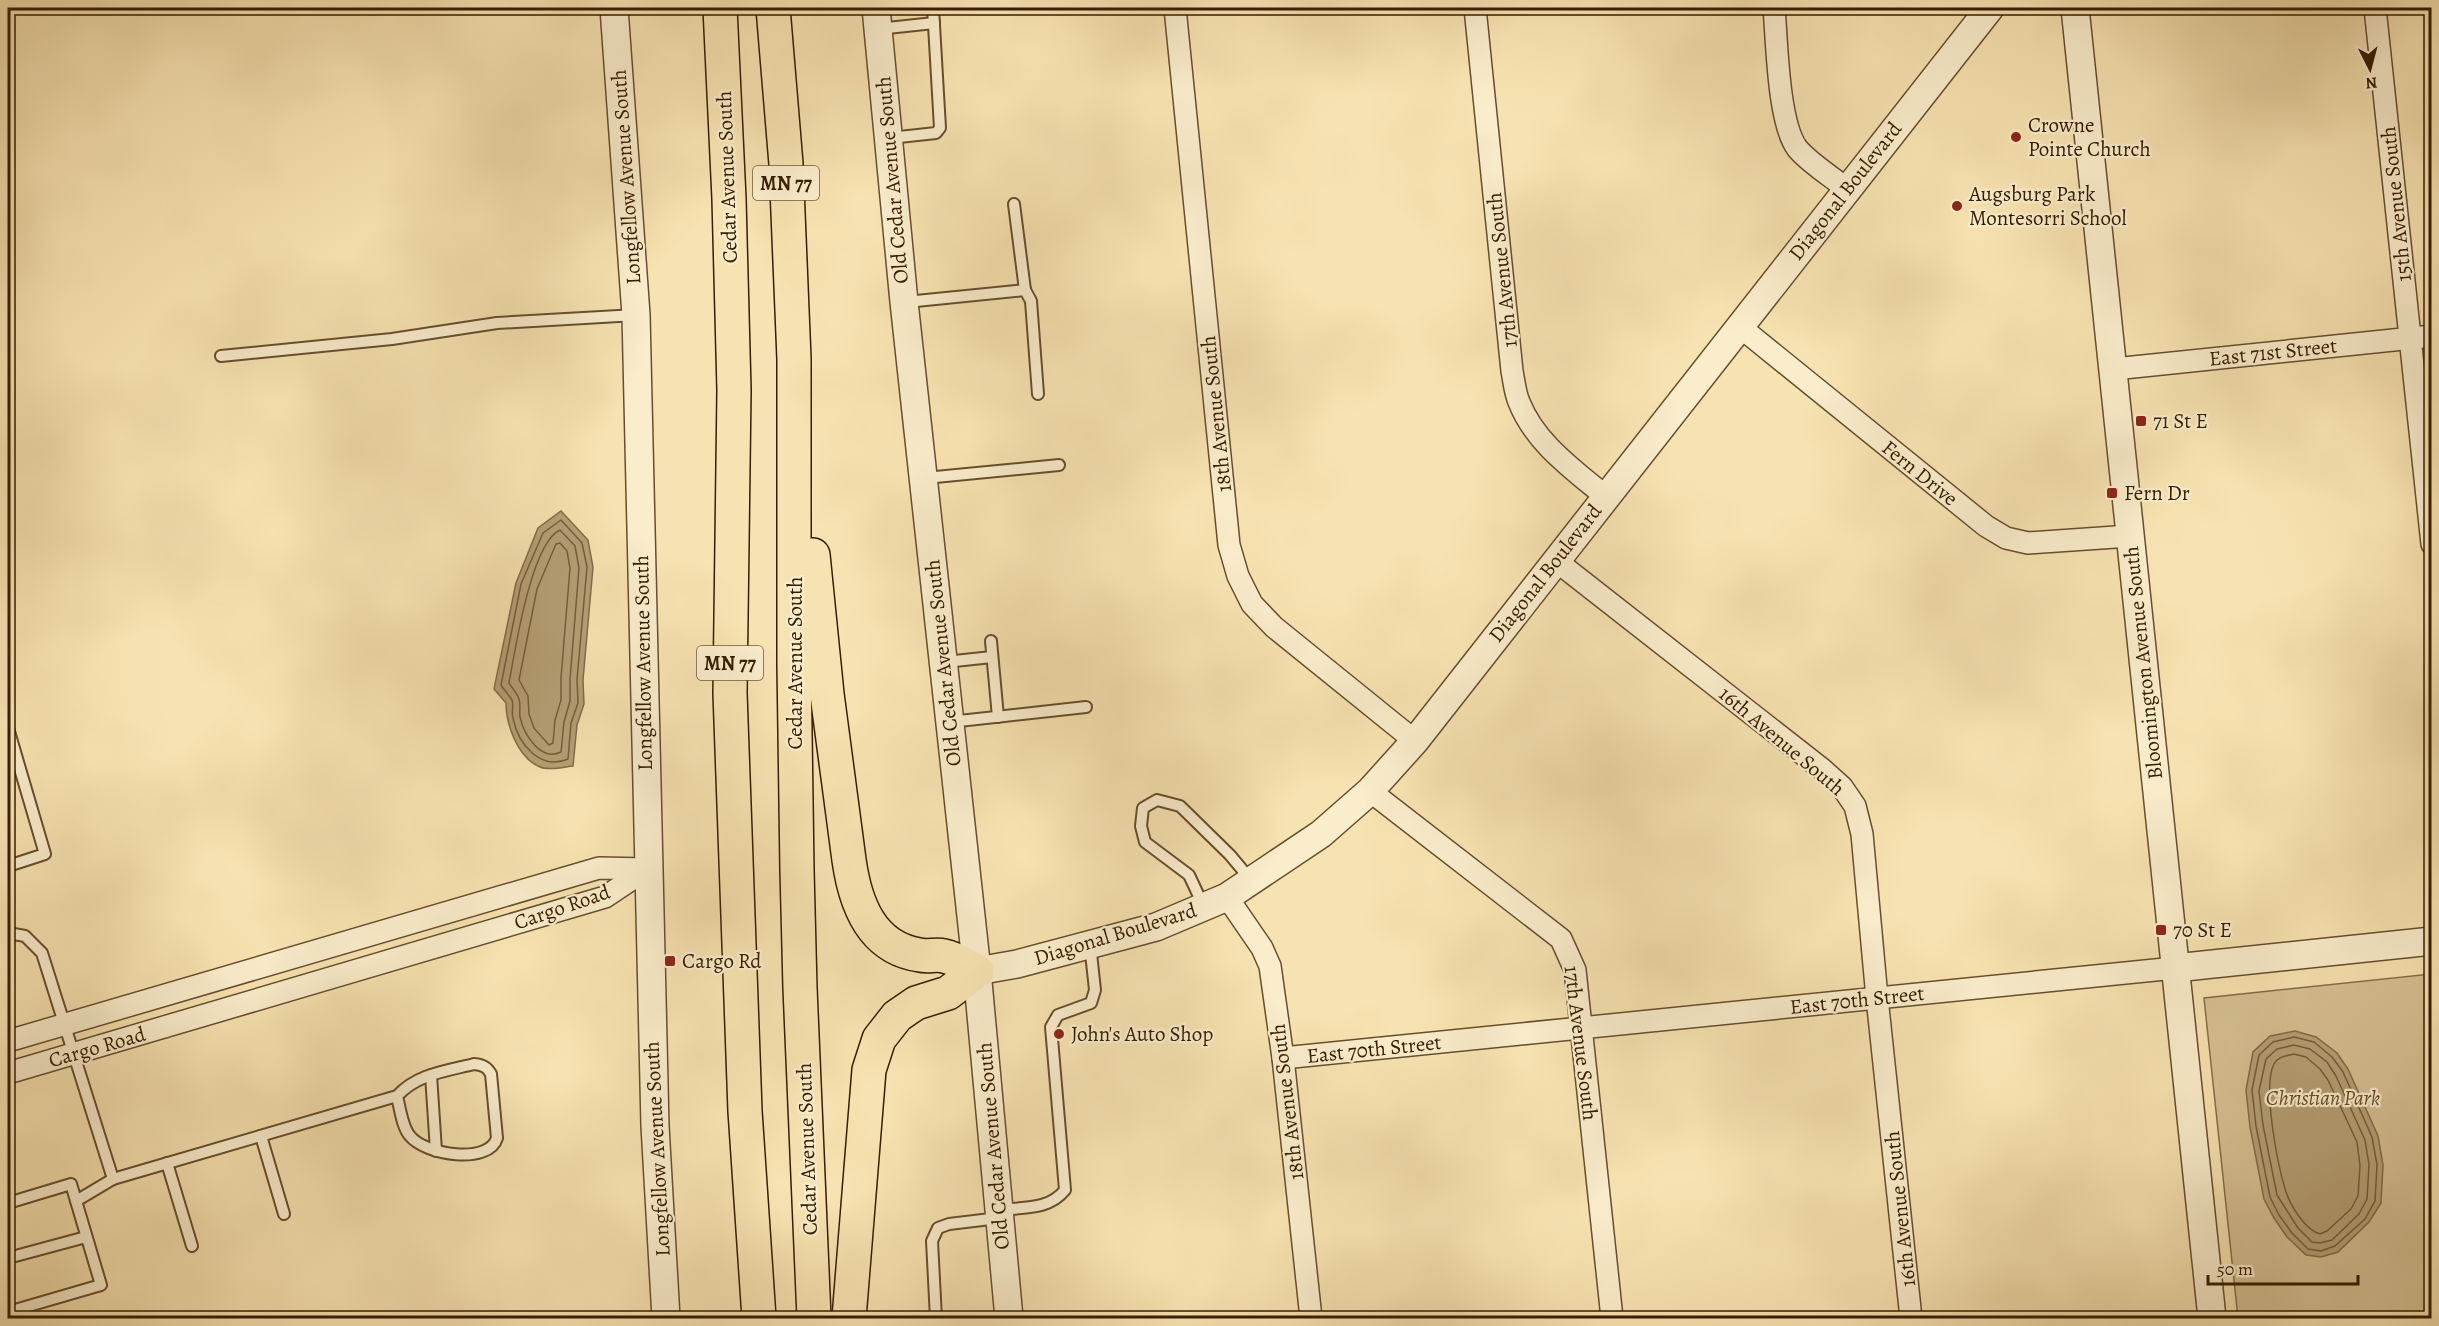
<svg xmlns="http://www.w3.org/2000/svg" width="2439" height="1326" viewBox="0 0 2439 1326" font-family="Alegreya,serif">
  <rect width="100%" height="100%" fill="#f7e3b1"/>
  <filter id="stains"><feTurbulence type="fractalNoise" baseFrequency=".00333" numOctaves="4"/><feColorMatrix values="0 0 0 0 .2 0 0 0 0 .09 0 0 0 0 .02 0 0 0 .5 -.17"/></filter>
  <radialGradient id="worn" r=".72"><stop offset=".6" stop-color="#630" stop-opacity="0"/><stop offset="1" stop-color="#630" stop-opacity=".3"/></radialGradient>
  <polygon fill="#d6c193" stroke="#866f4a" stroke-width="1.5" points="2431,974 2431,1318 2238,1318 2204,998"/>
  <g fill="#b5a075" stroke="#826c46" stroke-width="1.5">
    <path d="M561,511L588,540L593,567L583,680L584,704L577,725L573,766C564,767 549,771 540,767C518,758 506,725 506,703L494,689L516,583L538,528Z"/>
    <polygon points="2295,1031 2316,1037 2337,1053 2348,1069 2378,1136 2383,1165 2381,1203 2369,1222 2338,1252 2321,1257 2306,1255 2287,1237 2274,1218 2264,1199 2250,1127 2246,1090 2253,1052 2270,1036"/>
  </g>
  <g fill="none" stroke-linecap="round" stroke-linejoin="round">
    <g stroke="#755e3a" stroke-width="1.5">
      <path d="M561,520L582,543L587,567L577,679L578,703L571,723L568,759C540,771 518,744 513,718C511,713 514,706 512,700C509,695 504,690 501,685L521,584L543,533Z"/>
      <path d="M560,530L575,546L579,568L570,679V701L564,722L561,752C541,762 524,735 520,717C519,711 521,705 519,699C517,693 512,688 509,683C515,651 531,543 560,530Z"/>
      <polygon points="560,543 567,551 570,568 561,678 561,700 555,720 553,743 549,745 534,728 529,714 528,696 519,680 537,589 556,544"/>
      <polygon points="2294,1037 2314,1042 2332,1057 2343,1072 2372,1137 2377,1165 2375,1201 2365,1219 2335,1246 2321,1251 2308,1249 2292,1233 2279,1215 2270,1197 2256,1126 2252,1090 2259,1055 2273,1042"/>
      <polygon points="2294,1045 2310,1049 2327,1062 2336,1076 2365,1140 2369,1165 2367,1199 2359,1214 2332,1240 2320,1243 2312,1242 2298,1228 2277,1195 2263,1125 2259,1091 2266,1059 2277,1049"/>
      <path d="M2294,1054L2306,1057L2320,1069L2328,1080L2357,1142L2360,1166L2358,1196L2351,1209L2327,1231L2320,1234C2305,1230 2291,1206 2286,1192C2278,1167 2262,1087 2274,1064C2278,1056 2287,1056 2294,1054Z"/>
    </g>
    <g stroke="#664e2c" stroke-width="14">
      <g id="service">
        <polyline points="878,29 934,23"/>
        <polyline points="890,138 936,133 940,128 933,8"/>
        <polyline points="1014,204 1025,290 1031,301 1038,394"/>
        <polyline points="906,302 1025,290"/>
        <polyline points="221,356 392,339 497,323 636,315"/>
        <polyline points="925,478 1059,465"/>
        <polyline points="991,641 998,717"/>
        <polyline points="945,662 992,657"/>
        <polyline points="950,722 1086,707"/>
        <polyline points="8,728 45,854 8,866"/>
        <polyline points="1204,907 1189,875 1145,842 1141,826 1143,808 1157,800 1180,806 1230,855 1250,879"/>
        <path d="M8,933L25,936L42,953L113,1179L397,1096C400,1108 402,1127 410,1136C425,1155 489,1165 497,1138L491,1074C487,1067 483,1065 474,1064C446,1071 417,1074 397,1096"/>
        <polyline points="431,1075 436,1151"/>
        <polyline points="261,1136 284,1214"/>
        <polyline points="167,1163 192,1246"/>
        <polyline points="76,1201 113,1179"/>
        <polyline points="8,1203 71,1184 101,1285 8,1312"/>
        <path d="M1000,1210C1024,1207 1049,1210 1065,1190L1051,1027L1058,1015L1091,1003L1095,990L1090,944"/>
        <polyline points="8,1258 86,1237"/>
        <polyline points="936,1318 932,1241 938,1228 949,1224 999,1218"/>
      </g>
    </g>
    <g stroke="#664e2c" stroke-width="24">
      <g id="minor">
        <polyline points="1175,8 1229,545 1238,576 1252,604 1274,627 1415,741"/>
        <path d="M1475,8L1512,371C1514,381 1515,393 1519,402C1535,443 1573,469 1606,497"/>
        <path d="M1774,8C1777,42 1778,122 1797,148C1808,162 1832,177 1847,189"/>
        <polyline points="2375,8 2432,544"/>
        <polyline points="1739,326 1986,526 2006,538 2028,543 2130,536"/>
        <polyline points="2114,369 2432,336"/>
        <polyline points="1555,560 1822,769 1842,787 1855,806 1862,834 1877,998 1911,1318"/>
        <polyline points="1370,791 1561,939 1575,970 1612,1318"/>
        <polyline points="1227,897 1262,948 1270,966 1283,1058 1311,1318"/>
        <polyline points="8,1041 599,868 647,869"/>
        <polyline points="1283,1058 2175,968"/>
        <polyline points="8,1073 605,897 647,869"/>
      </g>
    </g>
    <g stroke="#664e2c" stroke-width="30">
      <g id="tertiary">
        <polyline points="614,8 636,315 655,1126 666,1318"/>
        <polyline points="876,8 904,302 977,971 1009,1318"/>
        <polyline points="2075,8 2212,1318"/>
        <polyline points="2175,968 2432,941"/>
        <polyline points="977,971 1017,964 1156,927 1227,897 1321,834 1370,791 1415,741 1990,8"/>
      </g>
    </g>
    <g stroke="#351d00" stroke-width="36">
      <g id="motorway">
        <polyline points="720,8 729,199 734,390 730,693 745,1111 759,1318"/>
        <polyline points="773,8 786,164 794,359 794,664 797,870 800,988 814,1318"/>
        <path d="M813,555L827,694L849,860C855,903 871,948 920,955C928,957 936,954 944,956C955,958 967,966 977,971L948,993L916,1003L897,1016L879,1039L869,1070L849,1318"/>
      </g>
    </g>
    <use href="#service" stroke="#faedcc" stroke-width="10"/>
    <use href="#minor" stroke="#faedcc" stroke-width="21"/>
    <use href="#tertiary" stroke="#faedcc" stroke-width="27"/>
    <use href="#motorway" stroke="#f7e3b1" stroke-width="33"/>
  </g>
  <g fill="#8f2418" stroke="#faedcc" stroke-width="2">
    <circle cx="2016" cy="137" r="6"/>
    <circle cx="1957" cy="206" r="6"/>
    <rect x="2135" y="415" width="12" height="12" rx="3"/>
    <rect x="2106" y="487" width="12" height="12" rx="3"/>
    <rect x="2155" y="924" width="12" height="12" rx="3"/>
    <rect x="664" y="955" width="12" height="12" rx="3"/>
    <circle cx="1059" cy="1034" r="6"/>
  </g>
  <g text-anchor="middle" stroke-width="4.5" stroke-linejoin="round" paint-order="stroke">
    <g fill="#faedcc" stroke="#705b3d" stroke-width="1.5">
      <rect x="753" y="166" width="66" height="34" rx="4.5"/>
      <rect x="697" y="646" width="66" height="34" rx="4.5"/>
    </g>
    <g font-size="20" font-weight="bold" fill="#351d00">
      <text x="786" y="190">MN 77</text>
      <text x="730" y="670">MN 77</text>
    </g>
    <g font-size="21" fill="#351d00" stroke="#faedcc" text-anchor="start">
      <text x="2028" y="132">Crowne<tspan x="2028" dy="24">Pointe Church</tspan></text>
      <text x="1969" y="201">Augsburg Park<tspan x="1969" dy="24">Montesorri School</tspan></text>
      <text x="2153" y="428">71 St E</text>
      <text x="2124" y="500">Fern Dr</text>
      <text x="2173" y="937">70 St E</text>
      <text x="682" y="968">Cargo Rd</text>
      <text x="1071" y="1041">John's Auto Shop</text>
    </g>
    <g font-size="21" fill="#351d00" stroke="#faedcc">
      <text transform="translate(626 177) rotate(-94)" y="7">Longfellow Avenue South</text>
      <text transform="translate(727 177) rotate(-92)" y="7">Cedar Avenue South</text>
      <text transform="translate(892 180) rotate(-95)" y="7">Old Cedar Avenue South</text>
      <text transform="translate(1845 191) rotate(-52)" y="7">Diagonal Boulevard</text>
      <text transform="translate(2396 204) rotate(-96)" y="7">15th Avenue South</text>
      <text transform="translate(1502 270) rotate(-96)" y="7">17th Avenue South</text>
      <text transform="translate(2273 352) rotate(-6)" y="7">East 71st Street</text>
      <text transform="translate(1216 414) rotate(-96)" y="7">18th Avenue South</text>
      <text transform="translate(1920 473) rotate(39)" y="7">Fern Drive</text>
      <text transform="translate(1545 573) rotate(-52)" y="7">Diagonal Boulevard</text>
      <text transform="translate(643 663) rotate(-91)" y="7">Longfellow Avenue South</text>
      <text transform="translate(795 663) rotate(-90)" y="7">Cedar Avenue South</text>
      <text transform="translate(943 663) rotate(-96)" y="7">Old Cedar Avenue South</text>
      <text transform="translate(2143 663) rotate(-96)" y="7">Bloomington Avenue South</text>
      <text transform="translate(1782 741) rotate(40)" y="7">16th Avenue South</text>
      <text transform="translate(562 907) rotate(-19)" y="7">Cargo Road</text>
      <text transform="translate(1115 934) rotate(-17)" y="7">Diagonal Boulevard</text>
      <text transform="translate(1857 1000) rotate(-6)" y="7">East 70th Street</text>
      <text transform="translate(1581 1043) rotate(83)" y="7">17th Avenue South</text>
      <text transform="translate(97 1047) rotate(-16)" y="7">Cargo Road</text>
      <text transform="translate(1374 1049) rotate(-6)" y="7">East 70th Street</text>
      <text transform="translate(1287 1102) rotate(-97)" y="7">18th Avenue South</text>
      <text transform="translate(993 1146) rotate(-95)" y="7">Old Cedar Avenue South</text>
      <text transform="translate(657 1149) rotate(-93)" y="7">Longfellow Avenue South</text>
      <text transform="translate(807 1149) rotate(-92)" y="7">Cedar Avenue South</text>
      <text transform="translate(1900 1209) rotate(-96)" y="7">16th Avenue South</text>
    </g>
    <g font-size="21" font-style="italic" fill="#654e2c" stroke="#faedcc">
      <text x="2323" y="1105">Christian Park</text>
    </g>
  </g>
  <rect width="2439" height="1326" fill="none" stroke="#f7e3b1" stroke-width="30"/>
  <rect x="9" y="9" width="2421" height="1308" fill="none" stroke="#351d00" stroke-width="3"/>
  <rect x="15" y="15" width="2409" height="1296" fill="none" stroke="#351d00" stroke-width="1.5"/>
  <g transform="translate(2370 69) rotate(174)" stroke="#faedcc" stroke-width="4.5" paint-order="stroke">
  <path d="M0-4.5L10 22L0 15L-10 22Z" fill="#351d00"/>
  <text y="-9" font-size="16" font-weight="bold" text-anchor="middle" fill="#351d00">N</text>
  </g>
  <path d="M2208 1275v9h150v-9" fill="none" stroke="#351d00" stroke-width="3"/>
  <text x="2217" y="1275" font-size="18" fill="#351d00" stroke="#faedcc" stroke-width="4.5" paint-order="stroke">50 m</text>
  <rect width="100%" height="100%" filter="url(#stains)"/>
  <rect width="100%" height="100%" fill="url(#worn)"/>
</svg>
